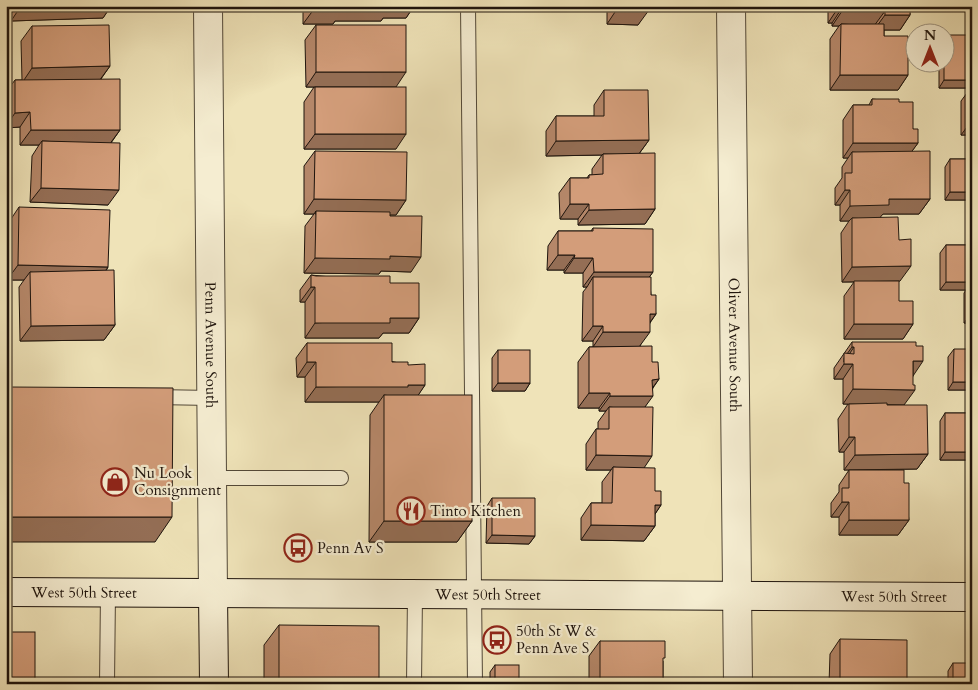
<svg xmlns="http://www.w3.org/2000/svg" width="978" height="690" viewBox="0 0 978 690" font-family="Cardo,serif">
  <rect width="100%" height="100%" fill="#efe3b8"/>
  <filter id="stains"><feTurbulence type="fractalNoise" baseFrequency=".004" numOctaves="4"/><feColorMatrix values="0 0 0 0 .2 0 0 0 0 .09 0 0 0 0 .02 0 0 0 .5 -.17"/></filter>
  <radialGradient id="worn" r=".72"><stop offset=".6" stop-color="#630" stop-opacity="0"/><stop offset="1" stop-color="#630" stop-opacity=".3"/></radialGradient>
  <g fill="none" stroke-linecap="round" stroke-linejoin="round">
    <g stroke="#524838" stroke-width="16">
      <g id="service">
        <polyline points="468,6 475,684"/>
        <polyline points="155,397 212,398"/>
        <polyline points="212,478 341,478"/>
        <polyline points="107,684 108,592"/>
        <polyline points="414,684 415,594"/>
      </g>
    </g>
    <g stroke="#524838" stroke-width="30">
      <g id="minor">
        <path id="s1" d="M731,6L738,684"/>
      </g>
    </g>
    <g stroke="#524838" stroke-width="30">
      <g id="tertiary">
        <path id="s2" d="M208,6L213,593"/>
      </g>
    </g>
    <g stroke="#1e140d" stroke-width="30">
      <g id="secondary">
        <path id="s3" d="M6,592L972,597"/>
        <polyline points="213,593 214,684"/>
      </g>
    </g>
    <use href="#service" stroke="#f5edd1" stroke-width="14"/>
    <use href="#minor" stroke="#f5edd1" stroke-width="28"/>
    <use href="#tertiary" stroke="#f5edd1" stroke-width="28"/>
    <use href="#secondary" stroke="#f5edd1" stroke-width="28"/>
  </g>
  <g fill="#b58769" stroke="#1e140d">
    <polygon points="11,6 111,6 103,18 11,21"/>
    <polygon points="303,6 414,6 406,18 383,18 381,21 335,21 333,24 303,24"/>
    <polygon points="586,6 649,6 638,25 607,24 607,7 586,7"/>
    <polygon points="828,6 910,6 910,15 900,30 884,30 884,36 908,75 898,90 830,90 830,39 839,26 832,26 832,23 828,23"/>
    <polygon points="316,25 396,87 396,149 304,149 304,102 314,87 306,87 305,40"/>
    <polygon points="32,26 110,66 101,79 120,130 111,143 108,205 30,202 32,156 39,145 20,145 20,127 6,128 6,92 15,80 22,80 21,41"/>
    <polygon points="939,62 946,62 972,88 939,88"/>
    <polygon points="604,90 649,140 639,154 655,209 645,224 578,225 578,219 560,219 559,193 570,178 587,178 589,175 592,175 592,169 602,155 546,156 546,131 556,116 594,116 594,105"/>
    <polygon points="967,93 972,135 961,135 961,101"/>
    <polygon points="872,99 899,102 913,129 918,143 912,151 930,199 919,214 883,214 880,217 899,240 900,281 866,281 899,301 913,324 903,339 844,339 844,296 854,282 842,282 841,233 849,221 840,221 840,205 835,205 835,188 842,178 842,167 848,158 843,158 843,120 853,105 869,105"/>
    <polygon points="315,151 406,200 396,215 390,215 411,272 381,271 379,274 304,273 305,226 314,214 304,214 304,166"/>
    <polygon points="950,159 972,159 972,200 945,200 945,167"/>
    <polygon points="19,207 108,267 106,271 115,325 104,340 20,341 19,287 24,280 7,280 9,222"/>
    <polygon points="593,228 653,272 649,277 651,295 656,314 650,323 640,346 652,362 659,379 653,388 645,407 644,468 661,505 655,514 655,526 644,541 581,540 581,518 591,503 602,503 602,482 611,470 586,470 586,444 596,429 598,429 598,422 606,411 599,411 599,408 578,408 578,362 589,347 593,347 593,341 582,341 583,292 587,287 583,287 583,273 564,273 564,270 547,270 548,246 558,231 591,231"/>
    <polygon points="946,245 972,245 972,323 964,323 964,293 966,290 940,290 940,253"/>
    <polygon points="311,275 390,283 419,318 409,333 383,333 379,338 305,338 305,302 300,302 300,290"/>
    <polygon points="852,342 913,376 904,405 887,405 928,454 917,469 844,470 844,452 839,452 838,419 848,404 843,404 843,379 834,379 834,368"/>
    <polygon points="307,343 408,365 425,385 418,395 472,521 457,542 369,542 370,415 379,402 305,402 305,377 297,377 296,358"/>
    <polygon points="954,349 972,390 948,390 948,357"/>
    <polygon points="498,350 530,383 525,391 492,391 492,358"/>
    <polygon points="945,413 972,413 972,460 940,460 940,421"/>
    <polygon points="849,470 904,483 909,520 898,535 839,535 839,517 831,517 831,503 839,492 839,485"/>
    <polygon points="492,498 535,536 529,544 486,543 487,506"/>
    <polygon points="279,625 379,684 264,684 264,645"/>
    <polygon points="840,639 907,684 829,684 830,654"/>
    <polygon points="600,641 663,661 663,684 589,684 589,656"/>
    <polygon points="953,663 972,684 948,684 948,671"/>
    <polygon points="495,665 519,684 490,684 490,672"/>
  </g>
  <g fill="#946e55" stroke="#1e140d">
    <polygon points="21,6 111,6 103,18 11,21"/>
    <polygon points="344,6 414,6 406,18 383,18 381,21 335,21 333,24 303,24 314,9"/>
    <polygon points="587,6 608,6 607,7 586,7"/>
    <polygon points="957,6 972,6 972,7 956,8"/>
    <polygon points="838,8 842,8 832,23 828,23"/>
    <polygon points="617,9 649,10 638,25 607,24"/>
    <polygon points="842,11 885,11 874,26 841,24 839,26 832,26"/>
    <polygon points="885,15 910,15 900,30 874,30"/>
    <polygon points="110,66 99,81 22,83 32,68"/>
    <polygon points="316,72 406,72 396,87 306,87"/>
    <polygon points="840,75 908,75 898,90 830,90"/>
    <polygon points="944,80 972,80 972,88 939,88"/>
    <polygon points="30,112 20,127 6,128 6,126 15,113"/>
    <polygon points="967,127 972,127 972,135 961,135"/>
    <polygon points="31,130 120,130 109,145 42,141 39,145 20,145"/>
    <polygon points="315,134 406,134 396,149 304,149"/>
    <polygon points="649,140 638,155 603,154 602,155 546,156 556,141"/>
    <polygon points="853,143 918,143 907,158 852,152 848,158 843,158"/>
    <polygon points="41,188 119,190 108,205 30,202"/>
    <polygon points="845,190 850,190 840,205 835,205"/>
    <polygon points="950,192 972,192 972,200 945,200"/>
    <polygon points="314,199 406,200 396,215 315,214 316,211 314,214 304,214"/>
    <polygon points="889,199 930,199 919,214 883,214 878,220 852,218 849,221 840,221 850,206"/>
    <polygon points="570,204 589,204 578,219 560,219"/>
    <polygon points="655,209 645,224 578,225 589,210"/>
    <polygon points="558,255 575,255 564,270 547,270"/>
    <polygon points="390,256 421,257 411,272 381,271 379,274 304,273 315,258"/>
    <polygon points="574,258 593,258 583,273 564,273"/>
    <polygon points="18,265 108,267 98,282 30,272 24,280 7,280"/>
    <polygon points="911,266 900,281 842,282 852,267"/>
    <polygon points="594,272 653,272 642,287 593,277 587,287 583,287"/>
    <polygon points="946,282 972,282 972,290 969,286 966,290 940,290"/>
    <polygon points="311,287 315,287 305,302 300,302"/>
    <polygon points="650,314 656,314 645,329"/>
    <polygon points="970,315 972,315 972,323 964,323"/>
    <polygon points="390,318 419,318 409,333 383,333 379,338 305,338 315,323"/>
    <polygon points="854,324 913,324 903,339 844,339"/>
    <polygon points="115,325 104,340 20,341 31,326"/>
    <polygon points="593,326 603,326 593,341 582,341"/>
    <polygon points="603,332 650,332 639,347 593,347"/>
    <polygon points="852,347 854,347 844,362 844,358"/>
    <polygon points="913,361 923,361 913,376"/>
    <polygon points="307,362 316,362 305,377 297,377"/>
    <polygon points="844,364 853,364 843,379 834,379"/>
    <polygon points="659,379 648,394 652,380"/>
    <polygon points="953,382 972,382 972,390 948,390"/>
    <polygon points="498,383 530,383 525,391 492,391"/>
    <polygon points="408,385 425,385 415,400 384,395 379,402 305,402 316,387"/>
    <polygon points="853,389 915,390 904,405 843,404"/>
    <polygon points="589,393 610,393 599,408 578,408"/>
    <polygon points="610,396 653,396 642,411 609,407 606,411 599,411"/>
    <polygon points="849,437 855,437 844,452 839,452"/>
    <polygon points="945,452 972,452 972,460 940,460"/>
    <polygon points="928,454 917,469 844,470 855,455"/>
    <polygon points="596,455 652,456 642,471 613,467 611,470 586,470"/>
    <polygon points="842,502 849,502 839,517 831,517"/>
    <polygon points="655,505 661,505 651,520"/>
    <polygon points="6,517 172,517 155,542 6,542"/>
    <polygon points="849,520 909,520 898,535 839,535"/>
    <polygon points="384,521 472,521 457,542 369,542"/>
    <polygon points="591,525 655,526 644,541 581,540"/>
    <polygon points="492,535 535,536 529,544 486,543"/>
  </g>
  <g fill="#d39d7a" stroke="#1e140d">
    <rect x="314" y="6" width="30" height="3"/>
    <polygon points="617,6 649,6 649,10 617,9"/>
    <polygon points="839,6 910,6 910,15 885,15 885,11 842,11 842,8 838,8"/>
    <polygon points="841,24 884,24 884,36 908,36 908,75 840,75"/>
    <polygon points="109,25 110,66 32,68 32,26"/>
    <rect x="316" y="25" width="90" height="47"/>
    <polygon points="946,35 972,35 972,80 944,80 944,62 946,62"/>
    <polygon points="120,79 120,130 31,130 30,112 15,113 15,80"/>
    <rect x="315" y="87" width="91" height="47"/>
    <polygon points="604,90 648,90 649,140 556,141 556,116 604,116"/>
    <rect x="967" y="93" width="5" height="34"/>
    <polygon points="872,99 899,99 899,102 913,102 913,129 918,129 918,143 853,143 853,105 872,105"/>
    <polygon points="42,141 120,143 119,190 41,188"/>
    <polygon points="315,151 407,152 406,200 314,199"/>
    <polygon points="930,151 930,199 889,199 889,205 850,206 850,190 845,190 845,173 852,173 852,152"/>
    <polygon points="655,153 655,209 589,210 589,204 570,204 570,178 589,178 589,175 603,174 603,154"/>
    <rect x="950" y="159" width="22" height="33"/>
    <polygon points="19,207 110,210 108,267 18,265"/>
    <polygon points="316,211 390,212 390,216 422,216 421,257 390,256 390,259 315,258"/>
    <polygon points="898,217 899,240 911,239 911,266 852,267 852,218"/>
    <polygon points="593,228 653,229 653,272 594,272 593,258 574,258 575,255 558,255 558,231 593,231"/>
    <rect x="946" y="245" width="26" height="37"/>
    <polygon points="114,270 115,325 31,326 30,272"/>
    <polygon points="311,275 316,276 390,276 390,283 419,283 419,318 390,318 390,323 315,323 315,287 311,287"/>
    <polygon points="593,277 651,277 651,295 656,295 656,314 650,314 650,332 603,332 603,326 593,326"/>
    <polygon points="854,281 899,281 899,301 913,301 913,324 854,324"/>
    <polygon points="969,286 972,286 972,315 970,315"/>
    <polygon points="6,338 9,338 9,387 173,388 172,517 6,517"/>
    <polygon points="852,342 916,342 916,346 923,346 923,361 913,361 913,385 915,385 915,390 853,389 853,364 844,364 844,353 854,354 854,347 852,347"/>
    <polygon points="307,343 392,343 392,362 408,362 408,365 425,364 425,385 408,385 408,387 316,387 316,362 307,362"/>
    <polygon points="652,346 652,362 658,362 659,379 652,380 653,396 610,396 610,393 589,393 589,347"/>
    <polygon points="954,349 972,349 972,382 953,382"/>
    <rect x="498" y="350" width="32" height="33"/>
    <rect x="384" y="395" width="88" height="126"/>
    <polygon points="887,403 887,405 927,405 928,454 855,455 855,437 849,437 849,404"/>
    <polygon points="609,407 653,407 652,456 596,455 596,429 609,429"/>
    <rect x="945" y="413" width="27" height="39"/>
    <polygon points="613,467 655,468 655,491 661,491 661,505 655,505 655,526 591,525 591,503 612,503"/>
    <polygon points="849,470 904,470 904,483 909,483 909,520 849,520 849,502 842,502 842,488 849,488"/>
    <polygon points="492,498 535,498 535,536 492,535"/>
    <polygon points="279,625 379,626 379,684 279,684"/>
    <rect x="6" y="632" width="29" height="52"/>
    <polygon points="840,639 907,640 907,684 840,684"/>
    <polygon points="600,641 665,641 665,658 663,658 663,684 600,684"/>
    <rect x="953" y="663" width="19" height="21"/>
    <rect x="495" y="665" width="24" height="19"/>
  </g>
  <defs>
    <g id="shop-ring" transform="scale(1.4375)"><circle r="9.5" fill="#f5edd1" stroke="#8f2418" stroke-width="1.5"/><path d="M-5-2.5h2.3a2.7 3.5 0 0 1 5.4 0H5L5.5 6h-11ZM-1.5-2.5h3a1.5 2.3 0 0 0-3 0Z" fill="#8f2418"/></g>
    <g id="restaurant-ring" transform="scale(1.4375)"><circle r="9.5" fill="#f5edd1" stroke="#8f2418" stroke-width="1.5"/><path d="M-5-6h1v4h1v-4h1v4h1v-4h1v5L-1.5 .5V6h-2V.5L-5-1ZM5-6V6H3V1.5H1.5Q1.5-4 5-6Z" fill="#8f2418"/></g>
    <g id="bus-ring" transform="scale(1.4375)"><circle r="9.5" fill="#f5edd1" stroke="#8f2418" stroke-width="1.5"/><path d="M-5-6H5V4H4V6H2V4H-2V6H-4V4H-5ZM-3.5-4V0h7V-4ZM-3.5 1.2v1.5H-2V1.2ZM2 1.2v1.5H3.5V1.2Z" fill="#8f2418"/></g>
  </defs>
  <g fill-rule="evenodd">
    <use href="#shop-ring" x="115" y="482"/>
    <use href="#restaurant-ring" x="411" y="511"/>
    <use href="#bus-ring" x="298" y="548"/>
    <use href="#bus-ring" x="497" y="640"/>
  </g>
  <g text-anchor="middle" stroke-width="4.5" stroke-linejoin="round" paint-order="stroke">
    <g font-size="15" fill="#1e140d" stroke="#f5edd1">
      <text dy="5" stroke="none"><textPath href="#s2" startOffset="339">Penn Avenue South</textPath></text>
      <text dy="5" stroke="none"><textPath href="#s1" startOffset="339">Oliver Avenue South</textPath></text>
      <text dy="5" stroke="none"><textPath href="#s3" startOffset="78">West 50th Street</textPath></text>
      <text dy="5" stroke="none"><textPath href="#s3" startOffset="482">West 50th Street</textPath></text>
      <text dy="5" stroke="none"><textPath href="#s3" startOffset="888">West 50th Street</textPath></text>
    </g>
    <g font-size="15" fill="#1e140d" stroke="#f5edd1" text-anchor="start">
      <text x="134" y="478">Nu Look<tspan x="134" dy="17">Consignment</tspan></text>
      <text x="430" y="516">Tinto Kitchen</text>
      <text x="317" y="553">Penn Av S</text>
      <text x="516" y="636">50th St W &amp;<tspan x="516" dy="17">Penn Ave S</tspan></text>
    </g>
  </g>
  <rect width="978" height="690" fill="none" stroke="#efe3b8" stroke-width="25"/>
  <rect x="8" y="8" width="963" height="675" fill="none" stroke="#1e140d" stroke-width="2.5"/>
  <rect x="12" y="12" width="953" height="665" fill="none" stroke="#1e140d"/>
  <g transform="translate(930 48)"><circle r="24" fill="#f5edd1" stroke="#9f9683"/>
  <path d="M0-4L9 19L0 12L-9 19Z" fill="#8f2418"/>
  <text y="-8" font-size="14" font-weight="bold" text-anchor="middle" fill="#1e140d">N</text>
  </g>
  <rect width="100%" height="100%" filter="url(#stains)"/>
  <rect width="100%" height="100%" fill="url(#worn)"/>
</svg>
